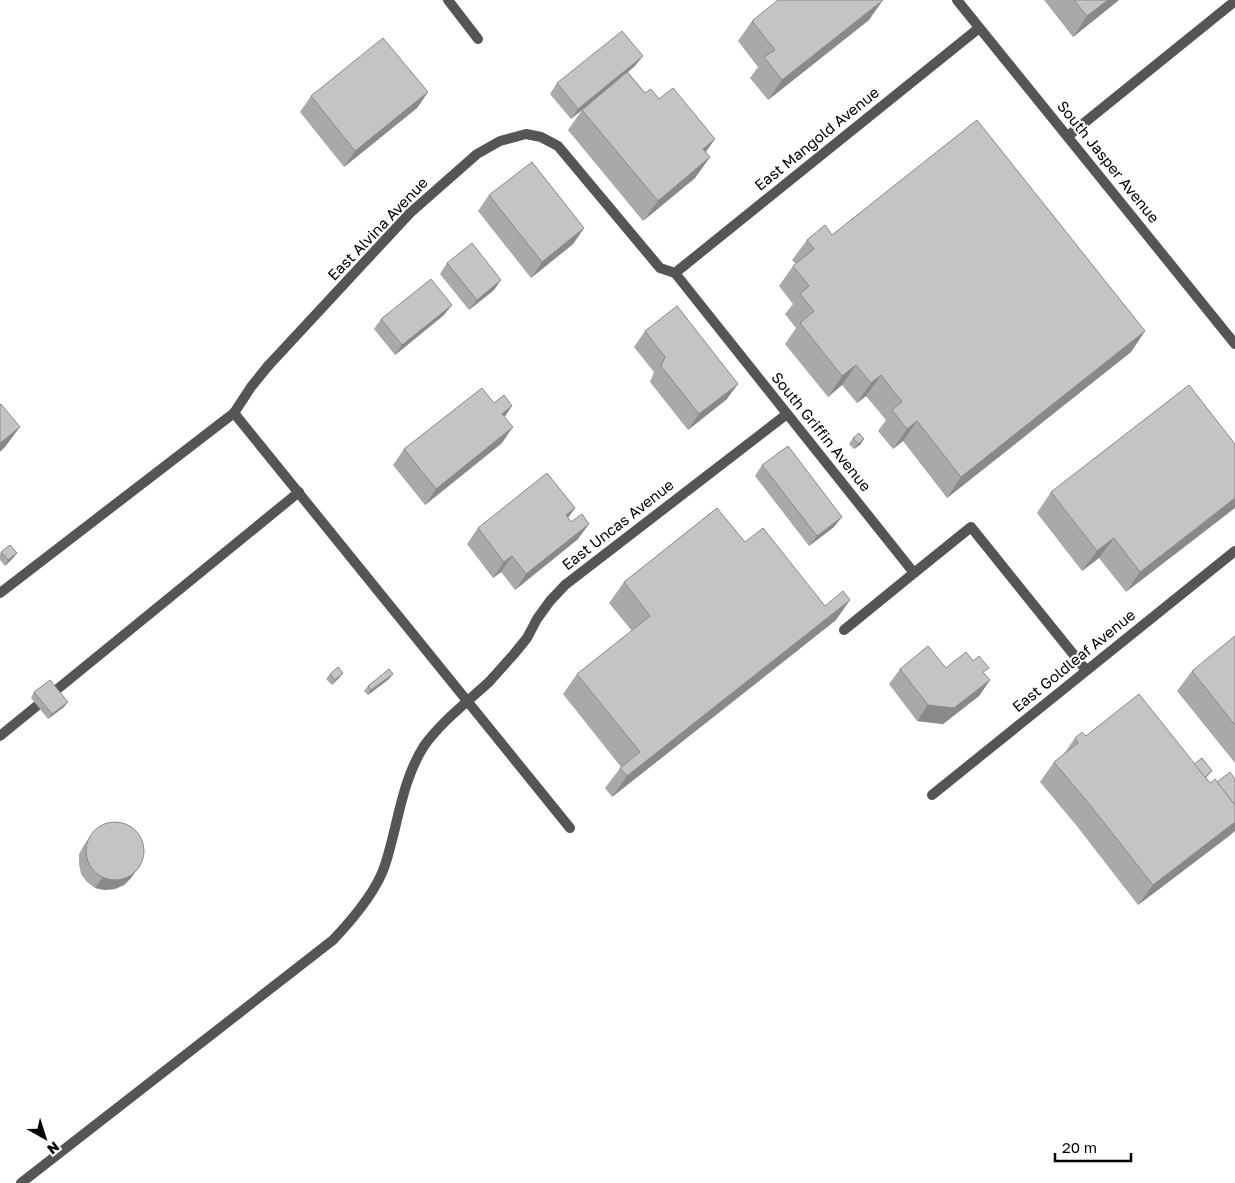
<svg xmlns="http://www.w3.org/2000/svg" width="1235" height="1183" viewBox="0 0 1235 1183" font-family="'Golos Text',sans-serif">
  <rect width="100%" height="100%" fill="#fff"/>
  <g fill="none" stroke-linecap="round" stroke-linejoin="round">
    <g stroke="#555" stroke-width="10">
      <polyline points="448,0 478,39"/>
      <polyline points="234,413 570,828"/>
      <polyline points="0,593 234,413 251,387 268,366"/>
      <polyline points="844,630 914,573"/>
      <polyline points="0,736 299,492"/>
      <path d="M21,1183L333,940C351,921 377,890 385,865C398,826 401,782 424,746C441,722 467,702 489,682"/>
    </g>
    <g stroke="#555" stroke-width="10">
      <polyline points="957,0 1235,344"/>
      <polyline points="1068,136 1235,1"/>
      <polyline points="675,273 979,28"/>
      <polyline points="268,366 410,213 477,154 500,141 526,134 541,137 558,146 660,268 675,273 914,573 971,527 1086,670"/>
      <polyline points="489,682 514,654 527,638 537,619 550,601 565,585 787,414"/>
      <polyline points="932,795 1235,551"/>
    </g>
  </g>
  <g fill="#a9a9a9">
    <polygon points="1044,0 1119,0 1073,37"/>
    <polygon points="869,20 768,100 750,78 758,67 738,41 752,21"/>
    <polygon points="635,66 628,72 645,93 659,99 710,157 695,178 643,221 568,130 582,110 571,119 550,94 557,83"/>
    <polygon points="428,92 417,108 344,167 300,112 311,96"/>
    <polygon points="489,195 584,228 573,244 531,278 478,211"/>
    <polygon points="832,235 1145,331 1131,352 947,498 903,441 893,449 878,431 886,420 866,396 857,403 842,385 828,397 785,344 796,328 785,314 793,304 779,286 793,266 796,264 792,260 807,240"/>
    <polygon points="447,263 494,290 469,310 440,274"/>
    <polygon points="444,315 395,355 374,329 381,319"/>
    <polygon points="645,331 727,399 688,430 650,382 654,372 634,347"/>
    <polygon points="494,403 512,406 504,416 502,443 425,505 393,465 404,449"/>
    <polygon points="853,438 864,439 860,445 854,449 849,444"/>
    <polygon points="1235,444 1126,592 1099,558 1082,571 1037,513 1051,492"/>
    <polygon points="762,465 834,527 809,546 755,476"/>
    <polygon points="575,508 568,518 571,522 578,539 515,590 501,572 493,578 467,544 478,528"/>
    <polygon points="745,542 836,620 612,797 605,788 621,767 563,694 577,674 632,631 609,603 624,582"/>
    <polygon points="1,552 17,553 13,558 5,566 0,560 0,554"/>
    <polygon points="1235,636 1235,763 1177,691 1192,671"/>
    <polygon points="946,668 985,674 990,680 979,696 943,724 917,721 889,684 900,669"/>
    <polygon points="343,673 339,678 332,685 326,679 330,674"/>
    <polygon points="389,679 368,695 364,691 368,686"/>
    <polygon points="34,692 64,707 48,719 31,698"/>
    <polygon points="1086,736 1194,764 1212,771 1206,778 1231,834 1229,836 1138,905 1076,825 1040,782 1054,762 1063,755 1075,738"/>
    <polygon points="91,835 131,878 124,885 115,889 105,890 95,888 87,882 81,874 79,864 79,854 84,845"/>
  </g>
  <g fill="#898989">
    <polygon points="883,0 869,20 768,100 782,80"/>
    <polygon points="1108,0 1119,0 1073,37 1087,16"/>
    <polygon points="643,56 635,66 571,119 578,109"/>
    <polygon points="428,92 417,108 344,167 355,151"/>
    <polygon points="715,139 701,159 703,149"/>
    <polygon points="710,157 695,178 643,221 658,201"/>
    <polygon points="584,228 573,244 531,278 542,262"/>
    <polygon points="501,280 494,290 469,310 477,300"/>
    <polygon points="452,305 444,315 395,355 402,345"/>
    <polygon points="1145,331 1131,352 947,498 961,477"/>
    <polygon points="856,365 842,385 828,397 842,376"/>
    <polygon points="881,375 866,396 857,403 871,383"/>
    <polygon points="738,384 727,399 688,430 699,414"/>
    <polygon points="512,406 501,422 502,414"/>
    <polygon points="917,421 903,441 893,449 907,429"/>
    <polygon points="20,427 5,447 0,452 0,443"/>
    <polygon points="513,427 502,443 425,505 436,489"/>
    <polygon points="864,439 860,445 854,449 858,444"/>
    <polygon points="1235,498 1235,508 1126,592 1140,572"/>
    <polygon points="575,508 564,523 566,515"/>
    <polygon points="842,517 834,527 809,546 817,536"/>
    <polygon points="589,524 578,539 515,590 526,574"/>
    <polygon points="1114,538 1099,558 1082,571 1097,551"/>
    <polygon points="17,553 13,558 5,566 8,560"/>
    <polygon points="512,556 501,572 493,578 504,562"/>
    <polygon points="850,600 836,620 612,797 627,776"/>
    <polygon points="343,673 339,678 332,685 335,680"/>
    <polygon points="393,674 389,679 368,695 371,690"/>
    <polygon points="990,680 979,696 943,724 917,721 928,705"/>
    <polygon points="68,702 64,707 48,719 52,714"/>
    <polygon points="1235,822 1235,831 1229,836 1138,905 1153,885"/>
    <polygon points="139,867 131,878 124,885 115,889 105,890 95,888 103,877"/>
  </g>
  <g fill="#c4c4c4" stroke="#898989">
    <polygon points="778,0 883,0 782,80 764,57 775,50 752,21"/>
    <polygon points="1074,0 1108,0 1087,16"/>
    <polygon points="622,31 643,56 578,109 557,83"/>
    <polygon points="383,38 428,92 355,151 311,96"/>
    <polygon points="627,72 645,93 651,89 659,99 673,88 715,139 703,149 710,157 658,201 582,110"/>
    <polygon points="977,120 1145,331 961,477 917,421 907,429 892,410 902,402 881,375 871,383 856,365 842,376 800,323 814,311 800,294 809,286 793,266 814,249 807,240 825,225 832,235"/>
    <polygon points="532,162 584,228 542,262 489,195"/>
    <polygon points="472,243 501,280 477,300 447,263"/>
    <polygon points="431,279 452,305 402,345 381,319"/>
    <polygon points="677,306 738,384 699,414 661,366 665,357 645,331"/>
    <polygon points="1189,385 1235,444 1235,498 1140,572 1114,538 1097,551 1051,492"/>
    <polygon points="482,388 494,403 504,395 512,406 502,414 513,427 436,489 404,449"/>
    <polygon points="1,404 20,427 0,443 0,405"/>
    <polygon points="859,433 864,439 858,444 853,438"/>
    <polygon points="788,446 842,517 817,536 762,465"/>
    <polygon points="547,473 575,508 566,515 571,522 582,514 589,524 526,574 512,556 504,562 478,528"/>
    <polygon points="717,508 745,542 763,528 825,606 843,591 850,600 627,776 620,768 640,752 577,674 650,616 624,582"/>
    <polygon points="10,545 17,553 8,560 1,552"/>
    <polygon points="1235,636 1235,725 1192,671"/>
    <polygon points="928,646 946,668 966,652 973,661 979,656 989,668 983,672 990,680 954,708 928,705 900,669"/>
    <polygon points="338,667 343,673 335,680 330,674"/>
    <polygon points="389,669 393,674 371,690 368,686"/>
    <polygon points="50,680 68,702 52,714 34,692"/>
    <polygon points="1139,694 1210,783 1215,779 1235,805 1235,822 1153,885 1090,805 1054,762 1078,743 1075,738 1082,732 1086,736"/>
    <polygon points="1202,758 1212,771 1205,777 1194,764"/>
    <polygon points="1230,772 1235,779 1235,805 1217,782"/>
    <circle cx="115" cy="851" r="29"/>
  </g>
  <g text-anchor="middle" stroke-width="4" stroke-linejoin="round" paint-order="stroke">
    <g font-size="15" fill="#000" stroke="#fff">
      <text transform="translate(817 139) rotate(-39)" y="5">East Mangold Avenue</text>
      <text transform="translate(1108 162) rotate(51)" y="5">South Jasper Avenue</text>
      <text transform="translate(378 229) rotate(-46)" y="5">East Alvina Avenue</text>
      <text transform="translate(821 432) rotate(51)" y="5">South Griffin Avenue</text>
      <text transform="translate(618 525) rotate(-38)" y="5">East Uncas Avenue</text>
      <text transform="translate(1074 661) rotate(-39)" y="5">East Goldleaf Avenue</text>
    </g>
  </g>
  <g transform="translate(45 1138) rotate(141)" stroke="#ffffff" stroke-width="4" paint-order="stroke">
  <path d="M0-4L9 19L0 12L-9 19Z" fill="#000000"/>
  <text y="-8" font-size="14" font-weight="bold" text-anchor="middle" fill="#000000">N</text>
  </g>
  <path d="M1055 1153v8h76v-8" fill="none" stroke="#000000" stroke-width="2.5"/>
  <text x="1062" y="1153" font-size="15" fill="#000000" stroke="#ffffff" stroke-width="4" paint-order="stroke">20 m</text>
</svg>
